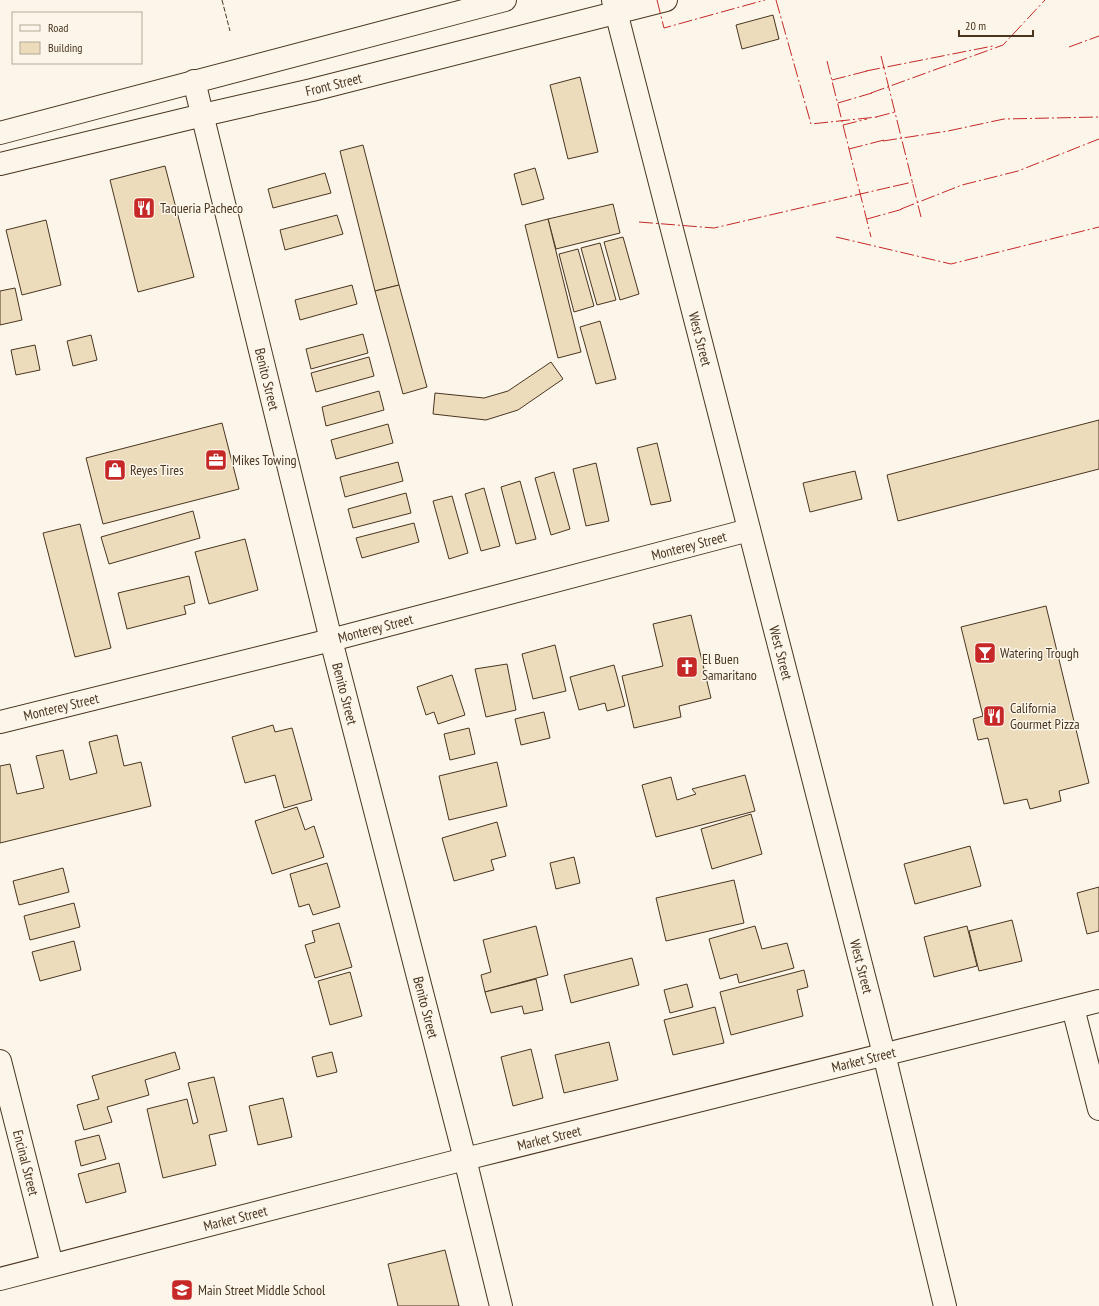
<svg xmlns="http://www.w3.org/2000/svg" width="1099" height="1306" viewBox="0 0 1099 1306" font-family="'PT Sans Narrow',sans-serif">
  <rect width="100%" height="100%" fill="#fbf6e9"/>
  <g fill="#ecdcbc" stroke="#4a3520">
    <polygon points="773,15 779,39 742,49 736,25"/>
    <polygon points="580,77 598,152 568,159 550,85"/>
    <polygon points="363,145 399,285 375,291 340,151"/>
    <polygon points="165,166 194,277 138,292 110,180"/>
    <polygon points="535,168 544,199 522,205 514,174"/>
    <polygon points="325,173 331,193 273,208 268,189"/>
    <polygon points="613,204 620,233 556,249 548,219"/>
    <polygon points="337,215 343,234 285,250 280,230"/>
    <polygon points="548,219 581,352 558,358 525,225"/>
    <polygon points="46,220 61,285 22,295 6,230"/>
    <polygon points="623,237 639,294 620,300 604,242"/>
    <polygon points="600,243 616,300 597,305 581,248"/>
    <polygon points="578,249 594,306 574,312 559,254"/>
    <polygon points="352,285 357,304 300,320 295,300"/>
    <polygon points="399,285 427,387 403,394 375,291"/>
    <polygon points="15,288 22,320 0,325 0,291"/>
    <polygon points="600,321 616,379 596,384 580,327"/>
    <polygon points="363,334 368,353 311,369 306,349"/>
    <polygon points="91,335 97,360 73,366 67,341"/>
    <polygon points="35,345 40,370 16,375 11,350"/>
    <polygon points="369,357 374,376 316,392 311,373"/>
    <polygon points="551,362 563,379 518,410 486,420 433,414 435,393 484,398 508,391"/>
    <polygon points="379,391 384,410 326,426 322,407"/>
    <polygon points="1099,420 1099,469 898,521 887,475"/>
    <polygon points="222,423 239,489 103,524 86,458"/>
    <polygon points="388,424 393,443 336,459 331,440"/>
    <polygon points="657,443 671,501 651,505 637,448"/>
    <polygon points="398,462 403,481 345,497 340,477"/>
    <polygon points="596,463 609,521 586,526 573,469"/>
    <polygon points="855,471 862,499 810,512 803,483"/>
    <polygon points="554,472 570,529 551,535 535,478"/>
    <polygon points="520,481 536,539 516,544 501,487"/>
    <polygon points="484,488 500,546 481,551 465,494"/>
    <polygon points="406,493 411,513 353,528 348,509"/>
    <polygon points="452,496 468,553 449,559 433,501"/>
    <polygon points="193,511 200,538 109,564 101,537"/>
    <polygon points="414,523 419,542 362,558 356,538"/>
    <polygon points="80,524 111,648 75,657 43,533"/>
    <polygon points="245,539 258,590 209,604 195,552"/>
    <polygon points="189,576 195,603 184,606 186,614 127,629 118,593"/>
    <polygon points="1046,606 1089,783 1059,791 1061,801 1030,809 1027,799 1004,804 988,738 978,740 973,719 983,716 961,627"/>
    <polygon points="691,615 711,698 679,706 681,717 634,728 622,676 663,666 653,624"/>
    <polygon points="555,645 566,691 533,699 522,654"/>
    <polygon points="507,664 516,710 486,717 475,669"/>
    <polygon points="614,665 625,706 607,711 605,703 579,710 570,677"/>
    <polygon points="452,675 465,715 438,724 434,712 426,715 417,687"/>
    <polygon points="544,712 550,738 521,745 515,719"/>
    <polygon points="273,725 275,732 292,728 312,800 284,808 275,775 245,783 232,737"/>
    <polygon points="469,728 475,754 450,760 444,734"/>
    <polygon points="117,735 124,766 141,762 151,806 0,843 0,766 10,764 17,794 44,788 36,756 63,750 70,780 97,773 89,742"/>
    <polygon points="497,762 507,806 449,820 439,776"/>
    <polygon points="745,775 755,811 656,837 642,785 671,777 677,800 696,794 692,789"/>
    <polygon points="297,807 305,830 314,826 324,857 272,874 255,821"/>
    <polygon points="751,814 762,854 712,869 701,829"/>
    <polygon points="497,822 506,856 491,860 494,870 454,881 442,838"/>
    <polygon points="970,846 981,886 915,904 904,864"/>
    <polygon points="574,857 580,883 556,889 550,863"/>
    <polygon points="327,863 340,907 313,915 309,904 299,907 290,874"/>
    <polygon points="63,868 69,892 19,905 13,881"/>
    <polygon points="734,880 744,923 666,941 656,898"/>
    <polygon points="1099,887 1099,931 1087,934 1077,893"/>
    <polygon points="74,903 80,927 30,940 24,916"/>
    <polygon points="1012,920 1022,961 979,971 969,931"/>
    <polygon points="339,923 352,967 315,978 305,945 315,942 312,931"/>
    <polygon points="536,926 548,975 485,992 481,975 491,972 483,940"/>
    <polygon points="755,926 762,949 787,943 794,968 739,983 737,974 720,979 709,939"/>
    <polygon points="967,926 977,966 934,977 924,937"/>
    <polygon points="74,941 81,970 40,981 32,952"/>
    <polygon points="632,958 639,985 571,1003 564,975"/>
    <polygon points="804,970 808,987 797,990 803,1016 731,1035 720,992"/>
    <polygon points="350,972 362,1016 330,1025 318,981"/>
    <polygon points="536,979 543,1010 524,1014 522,1006 491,1013 485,992"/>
    <polygon points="687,984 693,1007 670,1013 664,990"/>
    <polygon points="715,1007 724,1043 673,1055 664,1020"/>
    <polygon points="609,1042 618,1080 564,1093 555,1055"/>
    <polygon points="531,1049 543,1098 513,1106 501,1057"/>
    <polygon points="175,1052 180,1069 145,1080 149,1095 107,1107 112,1122 84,1130 77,1105 99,1099 92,1076"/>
    <polygon points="332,1052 337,1072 317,1077 312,1057"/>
    <polygon points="214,1077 227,1131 209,1135 216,1165 163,1178 147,1109 187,1099 193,1124 198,1122 188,1083"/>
    <polygon points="283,1098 292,1137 258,1145 249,1106"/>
    <polygon points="99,1135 106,1159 81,1166 75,1141"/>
    <polygon points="119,1163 126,1192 86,1203 78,1174"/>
    <polygon points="445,1250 459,1306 398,1306 388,1264"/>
  </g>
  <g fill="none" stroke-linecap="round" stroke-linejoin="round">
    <g stroke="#4a3520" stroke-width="24">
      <g id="minor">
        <path id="s1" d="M613,0L884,1054L945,1306"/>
        <path id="s2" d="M194,81L331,640L465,1159L501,1306"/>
        <path id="s3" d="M0,722L331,640L749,530"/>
        <polyline points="1073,1008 1099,1109"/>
        <path id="s4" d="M0,1061L52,1265"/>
        <path id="s5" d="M0,1279L465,1159L1099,1001"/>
      </g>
    </g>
    <g stroke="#4a3520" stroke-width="24">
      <g id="major">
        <polyline points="0,133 505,0"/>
        <path id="s6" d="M0,164L203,115L312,90L666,0"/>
      </g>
    </g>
    <use href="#minor" stroke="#fbf6e9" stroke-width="22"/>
    <use href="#major" stroke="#fbf6e9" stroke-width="22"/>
    <polyline stroke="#4a3520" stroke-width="1" stroke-dasharray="5 2" stroke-linecap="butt" points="222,0 230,31"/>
    <g stroke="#c62828" stroke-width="1" stroke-dasharray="14 3 2 3" stroke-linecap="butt">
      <polyline points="657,0 664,28 765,0"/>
      <polyline points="776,0 811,124 877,117"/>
      <polyline points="1069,47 1099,36"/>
      <polyline points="881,56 921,217"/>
      <polyline points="827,61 871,237"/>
      <polyline points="866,71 993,46"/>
      <polyline points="832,80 867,71"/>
      <polyline points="871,93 1003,45 1045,0"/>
      <polyline points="838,103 872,93"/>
      <polyline points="876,117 895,112"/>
      <polyline points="843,125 867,119"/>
      <polyline points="883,141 948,131 1004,119 1099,117"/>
      <polyline points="849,149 884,140"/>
      <polyline points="895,186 913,182"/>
      <polyline points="901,209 962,185 1018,171 1099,139"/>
      <polyline points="867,219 903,209"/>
      <polyline points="639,222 714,228 895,186"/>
      <polyline points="836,237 951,264 1099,227"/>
    </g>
  </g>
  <defs>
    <g id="restaurant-square" transform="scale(1.15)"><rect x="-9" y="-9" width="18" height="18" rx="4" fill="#c62828" stroke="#fbf6e9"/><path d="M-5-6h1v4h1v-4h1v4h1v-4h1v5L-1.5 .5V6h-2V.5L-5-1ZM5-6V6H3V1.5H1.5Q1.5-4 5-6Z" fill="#fff"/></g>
    <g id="office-square" transform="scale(1.15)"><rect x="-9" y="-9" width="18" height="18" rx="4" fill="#c62828" stroke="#fbf6e9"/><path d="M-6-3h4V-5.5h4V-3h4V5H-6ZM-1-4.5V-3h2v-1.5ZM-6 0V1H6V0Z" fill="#fff"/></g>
    <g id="shop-square" transform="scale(1.15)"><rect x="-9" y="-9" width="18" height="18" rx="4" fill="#c62828" stroke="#fbf6e9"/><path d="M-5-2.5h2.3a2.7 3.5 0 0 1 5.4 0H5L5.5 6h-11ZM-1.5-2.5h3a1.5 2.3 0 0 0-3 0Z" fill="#fff"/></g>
    <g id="bar-square" transform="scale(1.15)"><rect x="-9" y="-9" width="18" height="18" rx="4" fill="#c62828" stroke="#fbf6e9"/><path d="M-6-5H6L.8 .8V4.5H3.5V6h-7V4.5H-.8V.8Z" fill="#fff"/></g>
    <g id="church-square" transform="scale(1.15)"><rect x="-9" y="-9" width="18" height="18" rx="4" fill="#c62828" stroke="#fbf6e9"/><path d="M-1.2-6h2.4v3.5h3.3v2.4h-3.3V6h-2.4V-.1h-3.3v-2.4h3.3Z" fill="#fff"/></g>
    <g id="school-square" transform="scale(1.15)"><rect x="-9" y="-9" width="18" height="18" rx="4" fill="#c62828" stroke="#fbf6e9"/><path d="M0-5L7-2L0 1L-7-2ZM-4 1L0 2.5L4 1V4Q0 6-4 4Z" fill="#fff"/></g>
  </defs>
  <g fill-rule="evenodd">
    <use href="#restaurant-square" x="144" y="208"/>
    <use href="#office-square" x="216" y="460"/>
    <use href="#shop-square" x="115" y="470"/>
    <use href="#bar-square" x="985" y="653"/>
    <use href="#church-square" x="687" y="667"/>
    <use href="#restaurant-square" x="994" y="716"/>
    <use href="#school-square" x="182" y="1290"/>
  </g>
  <g text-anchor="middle" stroke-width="3" stroke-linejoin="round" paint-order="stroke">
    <g font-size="14" fill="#4a3520" stroke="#fbf6e9">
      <text dy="5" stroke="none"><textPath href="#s6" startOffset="343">Front Street</textPath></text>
      <text dy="5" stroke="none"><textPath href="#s1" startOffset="350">West Street</textPath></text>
      <text dy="5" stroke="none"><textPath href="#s2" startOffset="307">Benito Street</textPath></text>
      <text dy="5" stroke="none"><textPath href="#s3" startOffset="711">Monterey Street</textPath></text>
      <text dy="5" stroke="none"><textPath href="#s3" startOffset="387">Monterey Street</textPath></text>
      <text dy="5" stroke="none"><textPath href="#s1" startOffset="674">West Street</textPath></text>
      <text dy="5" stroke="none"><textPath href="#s2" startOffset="631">Benito Street</textPath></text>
      <text dy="5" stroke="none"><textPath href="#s3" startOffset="63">Monterey Street</textPath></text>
      <text dy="5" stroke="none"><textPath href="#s1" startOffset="998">West Street</textPath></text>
      <text dy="5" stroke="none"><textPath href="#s2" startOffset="955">Benito Street</textPath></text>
      <text dy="5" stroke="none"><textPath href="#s5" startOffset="891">Market Street</textPath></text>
      <text dy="5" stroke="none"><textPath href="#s5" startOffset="567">Market Street</textPath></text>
      <text dy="5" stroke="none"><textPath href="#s4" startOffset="105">Encinal Street</textPath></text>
      <text dy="5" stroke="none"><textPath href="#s5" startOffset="243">Market Street</textPath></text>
    </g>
    <g font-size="14" fill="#4a3520" stroke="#fbf6e9" text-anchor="start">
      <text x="160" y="213">Taqueria Pacheco</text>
      <text x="232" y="465">Mikes Towing</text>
      <text x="130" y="475">Reyes Tires</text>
      <text x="1000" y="658">Watering Trough</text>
      <text x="702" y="664">El Buen<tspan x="702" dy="16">Samaritano</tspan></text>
      <text x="1010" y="713">California<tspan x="1010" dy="16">Gourmet Pizza</tspan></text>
      <text x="198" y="1295">Main Street Middle School</text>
    </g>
  </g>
  <rect x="12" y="12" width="130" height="52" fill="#fbf6e9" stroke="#b4a999"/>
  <rect x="20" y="25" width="20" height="6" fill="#fbf6e9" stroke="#b4a999"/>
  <text x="48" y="32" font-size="12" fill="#4a3520">Road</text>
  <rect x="20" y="42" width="20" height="12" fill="#ecdcbc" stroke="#b4a999"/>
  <text x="48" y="52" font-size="12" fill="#4a3520">Building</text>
  <path d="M959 30v6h74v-6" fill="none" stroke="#4a3520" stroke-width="2"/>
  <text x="965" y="30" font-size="12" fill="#4a3520" stroke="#fbf6e9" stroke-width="3" paint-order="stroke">20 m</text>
</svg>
